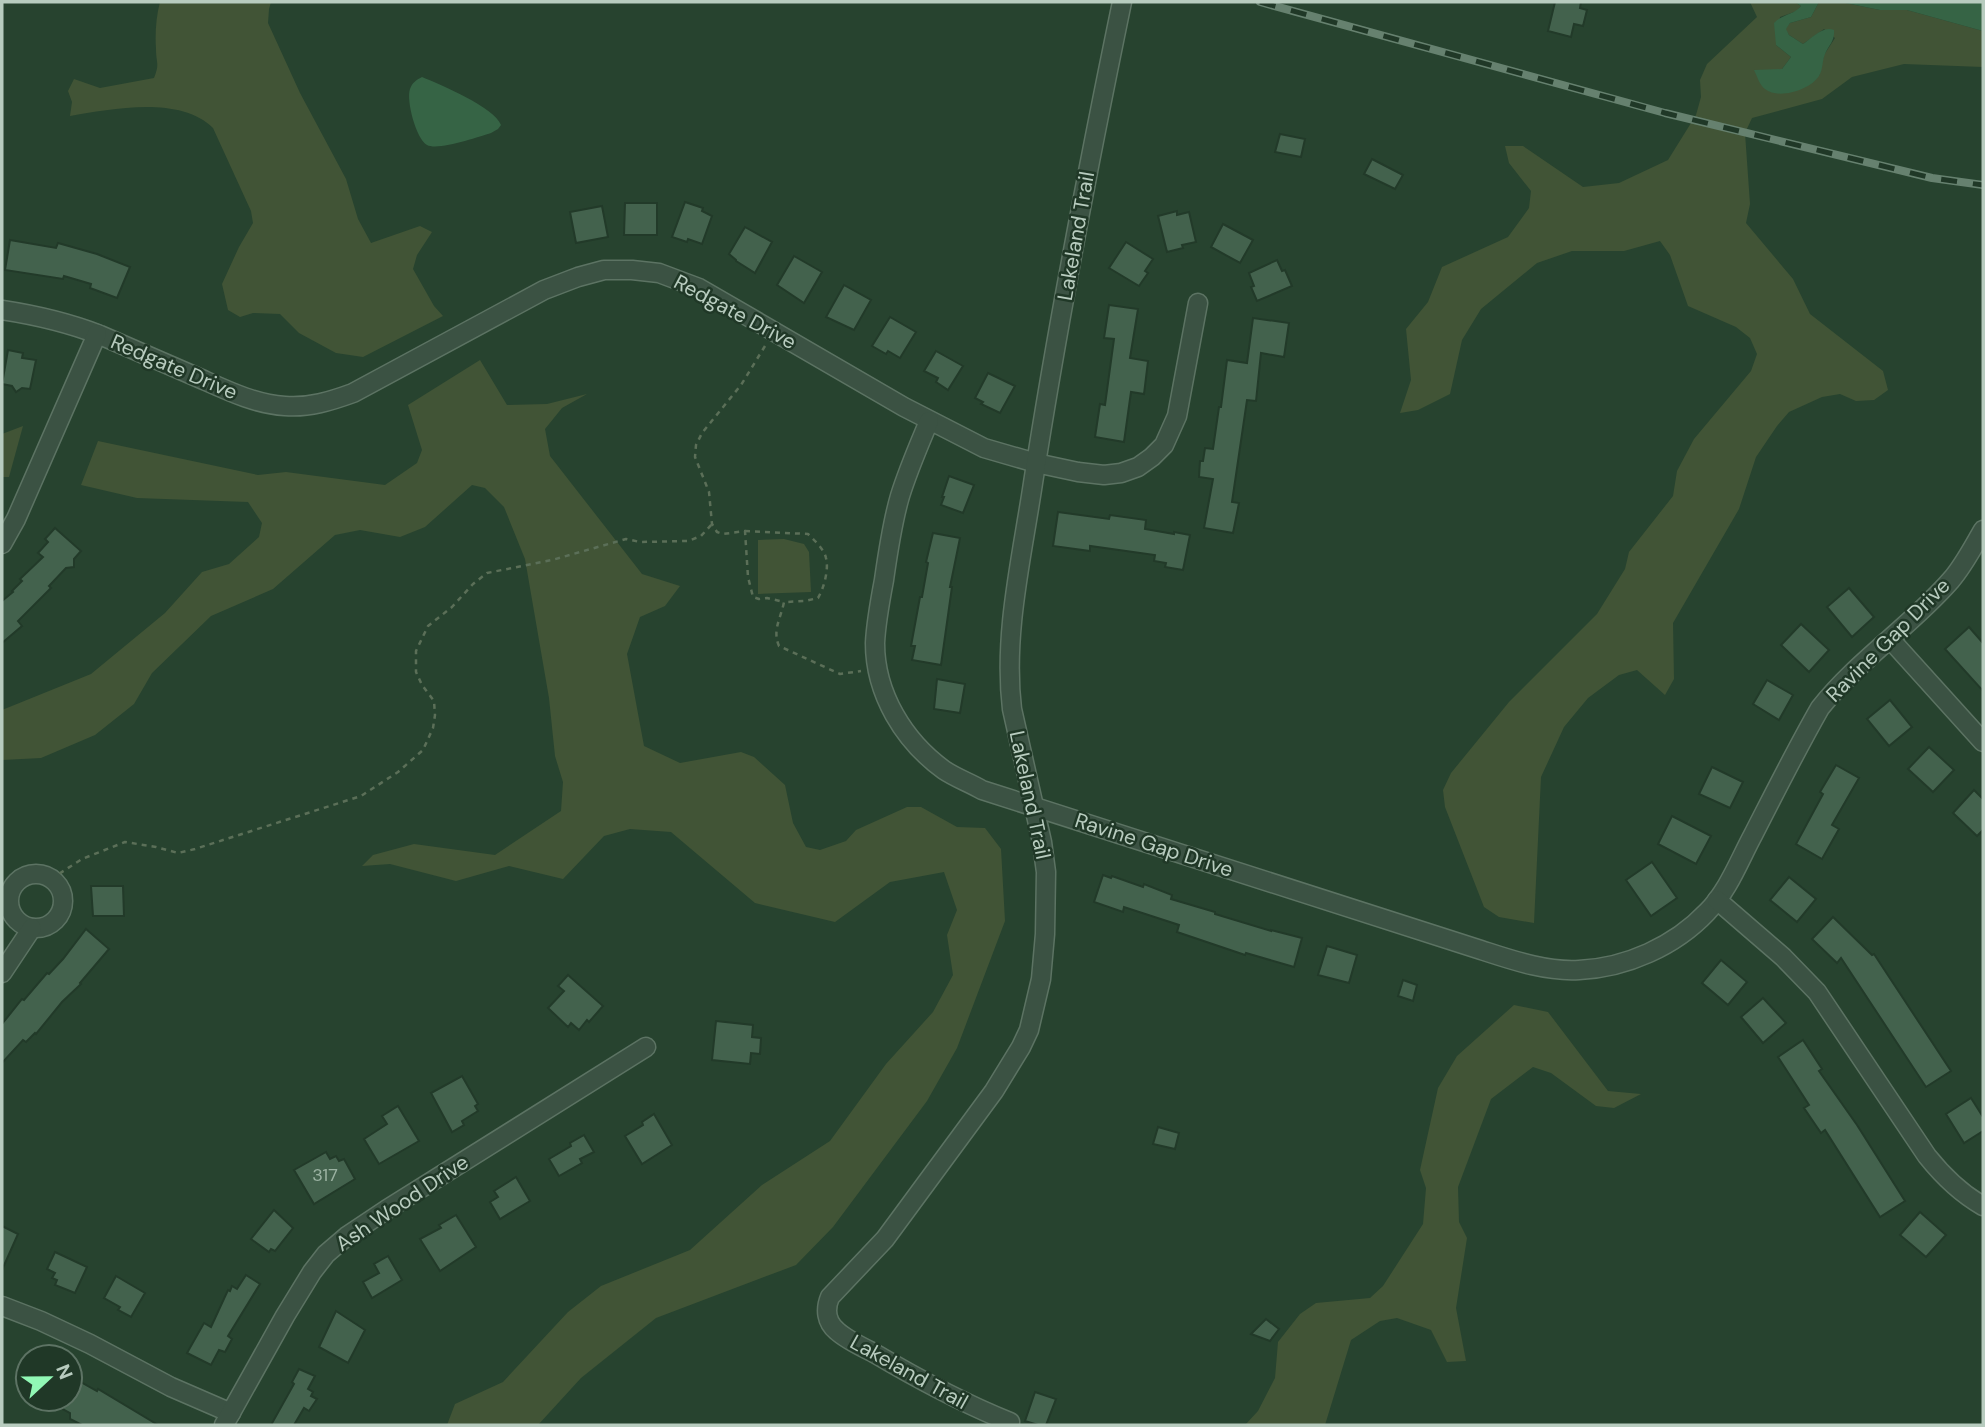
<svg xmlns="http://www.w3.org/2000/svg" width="1985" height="1427" viewBox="0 0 1985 1427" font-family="'DM Sans',sans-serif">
  <rect width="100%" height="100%" fill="#27432f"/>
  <g fill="#415436">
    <path d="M160,2H271L269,9L268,23L300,93L346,179L358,219L371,243L420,226L432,232L417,255L413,269L434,306L443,316L363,357L336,353L299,333L280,314L253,313L240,317L228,310L222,284L239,247L253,223L251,211L213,128C180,95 111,109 70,116L72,102L68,91L74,79L100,88L154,78C160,63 156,63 156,49C155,34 156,17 160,2Z"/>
    <polygon points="1750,2 1795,2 1801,6 1797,11 1780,17 1776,45 1791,57 1782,69 1819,76 1824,55 1835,38 1824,29 1803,44 1789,35 1785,29 1790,23 1811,17 1819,2 1841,2 1880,10 1907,10 1983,31 1983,67 1904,64 1852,77 1822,99 1752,118 1745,133 1750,204 1746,223 1793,279 1810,314 1883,371 1888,390 1874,400 1856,401 1840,394 1822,397 1789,412 1777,426 1756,457 1739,509 1673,623 1674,679 1665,695 1637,670 1619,675 1588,698 1564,727 1541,777 1534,923 1499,917 1484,907 1445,807 1443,790 1451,773 1509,702 1597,614 1625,569 1629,552 1673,496 1677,471 1694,439 1751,371 1757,354 1750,338 1736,327 1688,306 1670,255 1660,241 1624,251 1572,251 1537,263 1481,309 1462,340 1450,394 1418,410 1400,413 1411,380 1406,329 1428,302 1442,267 1508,237 1529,208 1531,191 1509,163 1505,146 1523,146 1583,187 1619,183 1668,160 1696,115 1701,97 1700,80 1707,64 1757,17"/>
    <polygon points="480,360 507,405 547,404 587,394 562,408 545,429 550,456 642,574 680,586 665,606 640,617 627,654 644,746 680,763 741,752 754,757 785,785 793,823 806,847 820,850 846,841 856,830 907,807 921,807 957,827 985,828 1001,849 1005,921 957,1048 927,1101 833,1227 796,1265 656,1318 581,1378 538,1425 447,1425 455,1404 503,1382 568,1312 601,1286 690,1250 762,1185 830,1141 886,1064 933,1012 953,975 947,935 957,910 944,872 890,882 835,922 755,903 671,832 630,829 604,836 563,879 509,866 456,881 390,864 362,866 373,855 414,844 495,855 561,811 563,782 555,756 549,698 525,559 504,507 485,488 472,485 425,527 400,537 360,530 335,535 273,589 211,616 152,673 134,704 95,735 41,758 2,760 2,710 91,674 165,613 202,572 229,564 259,537 262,523 248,502 137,498 81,485 98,441 258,475 286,472 385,485 417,463 422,450 408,405"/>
    <polygon points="23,426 9,477 2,477 2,434"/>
    <polygon points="784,539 804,544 809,552 811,592 758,594 758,540"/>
    <polygon points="1514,1005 1548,1012 1608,1091 1641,1094 1614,1108 1596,1106 1551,1073 1533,1067 1491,1099 1458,1187 1459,1222 1467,1238 1456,1308 1466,1361 1447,1362 1431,1330 1397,1318 1380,1321 1351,1340 1325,1425 1245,1425 1258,1411 1275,1378 1278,1342 1300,1314 1316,1303 1370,1298 1383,1286 1423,1224 1426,1188 1420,1170 1438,1088 1457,1056"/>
  </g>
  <g fill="#366445">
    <path d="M1795,2H1819L1811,17L1790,23L1786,29L1789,35L1803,44C1812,38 1823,25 1834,30C1835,41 1829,45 1825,54C1822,61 1823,70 1819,76C1810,90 1778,100 1765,89C1760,86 1757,76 1754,70L1782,69L1791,57L1776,45L1774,23C1782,14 1794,15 1801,6Z"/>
    <polygon points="1841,2 1983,2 1983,31 1907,10 1880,10"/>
    <path d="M422,77C441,85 494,107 501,125L498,129L491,133C478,137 438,151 427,145C416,139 406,100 410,89C412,83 416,80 422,77Z"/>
  </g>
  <g fill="#43624d" stroke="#223a29" stroke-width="2">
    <polygon points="1555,2 1581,2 1580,8 1587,10 1583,26 1574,24 1571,37 1548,31"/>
    <polygon points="1280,134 1305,139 1301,157 1275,152"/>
    <polygon points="1372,159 1403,175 1395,189 1364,174"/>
    <polygon points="685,202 703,208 702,211 712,216 702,244 688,239 687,242 672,237"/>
    <polygon points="625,203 657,203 657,235 624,235"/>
    <polygon points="602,206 608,237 576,243 570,212"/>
    <polygon points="1177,211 1177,215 1189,212 1196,242 1182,245 1183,248 1167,252 1158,216"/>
    <polygon points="1223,224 1253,240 1240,263 1211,247"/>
    <polygon points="745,227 772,242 755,273 736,261 736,260 729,254"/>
    <polygon points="10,240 56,248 58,243 97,254 130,267 117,298 90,288 91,284 64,276 63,279 5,270"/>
    <polygon points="1126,242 1153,259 1145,271 1148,273 1139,286 1109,268"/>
    <polygon points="794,256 822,272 804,303 777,285"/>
    <polygon points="1277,260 1282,271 1285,270 1292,286 1257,301 1251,287 1254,286 1249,273"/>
    <polygon points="844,285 871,300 854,330 826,317"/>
    <polygon points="1109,305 1138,309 1130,358 1148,361 1144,394 1131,392 1124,442 1095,437 1100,404 1105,405 1114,339 1104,338"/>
    <polygon points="890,317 916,332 900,358 888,351 886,354 872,346"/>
    <polygon points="1253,318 1289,323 1284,357 1261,353 1256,401 1247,400 1232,502 1239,503 1233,533 1204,528 1213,479 1199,477 1200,461 1203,461 1205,448 1213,449 1219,407 1221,407 1227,360 1247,363"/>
    <polygon points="8,350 23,353 22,358 36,360 30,389 22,388 16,392 12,386 2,384"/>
    <polygon points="936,351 963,366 948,390 936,382 938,378 924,371"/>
    <polygon points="988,373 1015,386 1000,413 981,404 983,402 975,398"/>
    <polygon points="949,476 974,485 963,513 941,505 944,497 942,497"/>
    <polygon points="1058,512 1109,519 1110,515 1146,520 1145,529 1174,534 1174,532 1190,535 1183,570 1165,567 1166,563 1154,561 1155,555 1090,546 1090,551 1053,546"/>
    <polygon points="55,528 81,551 74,559 74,567 66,568 49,586 51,588 18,621 22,626 2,643 2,601 13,592 12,591 22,581 20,579 43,557 38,553 48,542 45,539"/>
    <polygon points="933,533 960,538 950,587 952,587 941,665 912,660 915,646 911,646 920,597 922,597 928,563 926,562"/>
    <polygon points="1849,588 1874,617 1852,637 1827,607"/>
    <polygon points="1801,624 1829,650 1809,672 1781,645"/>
    <polygon points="1969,627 1983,643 1983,691 1945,649"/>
    <polygon points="937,679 965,684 960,713 934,709"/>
    <polygon points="1767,680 1793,695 1779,720 1753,704"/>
    <polygon points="1890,700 1912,727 1889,746 1867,719"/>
    <polygon points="1929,747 1954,770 1933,792 1908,769"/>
    <polygon points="1836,765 1859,778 1832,825 1839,829 1822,859 1796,844 1823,794 1820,792"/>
    <polygon points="1712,767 1743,782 1730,808 1699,794"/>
    <polygon points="1974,790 1983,799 1983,830 1977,836 1953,813"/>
    <polygon points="1672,816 1711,836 1696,864 1658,844"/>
    <polygon points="1652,862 1677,898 1651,916 1626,880"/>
    <polygon points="1103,875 1111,878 1112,876 1143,887 1144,884 1172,895 1171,899 1215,912 1215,914 1271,931 1271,930 1302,938 1294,967 1246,953 1245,955 1177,932 1179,925 1124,907 1123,912 1094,902"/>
    <polygon points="1789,877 1816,899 1797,922 1770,900"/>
    <polygon points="91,886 123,886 124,916 93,916"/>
    <polygon points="1833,917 1872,955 1874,954 1951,1071 1926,1087 1841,958 1837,963 1812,939"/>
    <polygon points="86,929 109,949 80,983 81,984 62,1002 36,1034 35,1033 26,1042 23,1040 2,1063 2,1024 22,999 24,1000 47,973 49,974 63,959"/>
    <polygon points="1327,946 1357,955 1349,983 1318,975"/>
    <polygon points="1721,960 1747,982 1728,1005 1702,983"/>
    <polygon points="568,975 603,1006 589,1022 587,1020 579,1030 571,1023 568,1027 548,1008 564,991 558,986"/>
    <polygon points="1403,980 1417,985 1413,1001 1398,996"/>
    <polygon points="1763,998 1786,1023 1763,1043 1741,1017"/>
    <polygon points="716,1021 753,1025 752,1037 761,1038 760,1054 751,1053 750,1064 712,1060"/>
    <polygon points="1803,1040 1822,1069 1819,1071 1857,1125 1905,1201 1880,1217 1825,1130 1821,1133 1804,1108 1809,1105 1778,1057"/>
    <polygon points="462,1076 478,1104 475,1106 478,1111 462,1121 464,1125 452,1132 431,1093"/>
    <polygon points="1971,1098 1983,1117 1983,1131 1964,1143 1946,1114"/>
    <polygon points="398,1106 419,1141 379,1164 364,1139 387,1124 382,1116"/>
    <polygon points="654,1114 672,1145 642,1164 625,1136 643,1125 642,1122"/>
    <polygon points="1158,1127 1179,1133 1175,1149 1153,1144"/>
    <polygon points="584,1135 594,1152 580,1159 582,1163 559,1176 549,1159 571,1146 570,1143"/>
    <polygon points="326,1152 330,1159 336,1156 339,1161 344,1159 355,1179 314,1204 294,1170"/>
    <polygon points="516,1177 530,1201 500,1219 490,1202 498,1197 494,1191"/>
    <polygon points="274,1210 293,1228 275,1251 271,1249 269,1252 251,1239"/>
    <polygon points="1920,1212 1946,1235 1926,1257 1900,1235"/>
    <polygon points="456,1215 476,1247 440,1271 420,1239 441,1228 439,1225"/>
    <polygon points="2,1226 18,1234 2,1270"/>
    <polygon points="55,1252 87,1267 75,1293 55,1285 57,1280 52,1278 55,1273 47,1269"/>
    <polygon points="388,1256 402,1280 372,1298 363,1282 379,1273 374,1264"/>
    <polygon points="246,1275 260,1284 228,1336 232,1339 225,1352 219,1350 211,1365 187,1353 204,1323 211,1327 228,1290 230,1291 232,1286 237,1289"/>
    <polygon points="116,1276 145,1293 131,1317 118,1310 120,1307 104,1298"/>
    <polygon points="336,1311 365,1330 348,1363 319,1347"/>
    <polygon points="1266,1319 1279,1329 1270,1341 1251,1334"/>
    <polygon points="299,1369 315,1376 308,1389 313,1392 311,1396 317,1399 309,1411 304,1408 294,1425 271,1425 294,1384 292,1382"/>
    <polygon points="70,1376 97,1391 98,1389 158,1425 82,1425 70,1419 70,1413 44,1399 70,1399"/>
    <polygon points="1035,1392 1056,1399 1046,1425 1038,1425 1025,1421"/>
  </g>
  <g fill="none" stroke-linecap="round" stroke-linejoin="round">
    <g stroke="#5c7363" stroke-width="21">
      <g id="minor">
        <path d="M2,310C35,315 69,323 100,335C133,349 166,364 199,378C226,390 254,404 285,406C309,408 331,401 353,393L544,290L578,277L604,270H632L659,273L699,288L904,407L984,448L1036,463L1078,472L1104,475L1121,473L1138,467L1152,457L1164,445L1177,416L1198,303"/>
        <path d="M929,421C919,445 908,470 900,496C892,523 888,552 884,580C880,601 876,622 875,643C875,694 904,741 944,770C956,778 970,783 982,790L1481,950C1512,960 1546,972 1579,970C1626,968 1675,946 1707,912C1728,891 1739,861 1753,835C1775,792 1796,750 1820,708C1858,660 1911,626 1951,580C1964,565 1973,547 1983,530"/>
        <polyline points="2,544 16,519 97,334"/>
        <polyline points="1890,639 1983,742"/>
        <circle cx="36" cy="901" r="27"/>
        <path d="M1717,900L1783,957L1817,992L1927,1156C1943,1176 1960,1193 1983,1206"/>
        <polyline points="2,973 32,928"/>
        <polyline points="2,1306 41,1321 90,1344 171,1387 231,1413"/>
        <path d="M1010,1422C962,1403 918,1379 874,1353C862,1347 847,1340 837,1331C826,1322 825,1309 830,1297L885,1239L994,1091L1021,1047L1029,1030L1041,979L1045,934L1046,872L1042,842L1012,709C1003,634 1022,557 1033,483C1058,321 1089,162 1122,2"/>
        <polyline points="224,1425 285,1316 312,1272 326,1254 347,1236 386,1210 646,1047"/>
      </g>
    </g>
    <g stroke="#5b6f58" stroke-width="2.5" stroke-dasharray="5 5" stroke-linecap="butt">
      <path d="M765,346L741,385L702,433L696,445L695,457L709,492L712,524L717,532L723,534L745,531L748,577L753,597L759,599L767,598L784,602C781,618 772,630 779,646L840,674L861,671"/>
      <path d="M745,531L808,534C814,540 824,549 826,558C829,569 824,588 818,598L805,601L786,602"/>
      <polyline points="51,879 82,859 125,842 156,847 178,853 195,849 361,796 398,772 423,750 433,728 435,715 434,701 422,685 416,672 416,651 428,626 452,607 473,584 487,573 552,560 626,539 640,542 688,541 701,536 712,524"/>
    </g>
    <use href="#minor" stroke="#3b5243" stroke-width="18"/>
    <g stroke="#66816f" stroke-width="8">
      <polyline id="rail" points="1260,2 1665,113 1932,178 1983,185"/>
    </g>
    <use href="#rail" stroke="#203827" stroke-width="5" stroke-dasharray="16" stroke-linecap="butt"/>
  </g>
  <g text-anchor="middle" stroke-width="5" stroke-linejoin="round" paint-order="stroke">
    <g font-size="18" fill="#9bb2a2">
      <text x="325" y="1181">317</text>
    </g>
    <g font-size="21" fill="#b8ccbf" stroke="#203827">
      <text transform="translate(1076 236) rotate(-80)" y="7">Lakeland Trail</text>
      <text transform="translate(735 312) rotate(28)" y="7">Redgate Drive</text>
      <text transform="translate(174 367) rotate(23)" y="7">Redgate Drive</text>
      <text transform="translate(1888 640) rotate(-45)" y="7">Ravine Gap Drive</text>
      <text transform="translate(1030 795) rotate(78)" y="7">Lakeland Trail</text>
      <text transform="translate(1154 845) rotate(18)" y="7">Ravine Gap Drive</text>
      <text transform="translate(402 1203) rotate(-34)" y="7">Ash Wood Drive</text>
      <text transform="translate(909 1372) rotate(29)" y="7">Lakeland Trail</text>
    </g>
  </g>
  <rect width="1985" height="1427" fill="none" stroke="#b8ccbf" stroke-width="7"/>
  <g transform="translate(49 1378) rotate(68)"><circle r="33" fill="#203827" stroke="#5d7364" stroke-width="2"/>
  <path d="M0-5L12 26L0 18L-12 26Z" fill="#91f8b5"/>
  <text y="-10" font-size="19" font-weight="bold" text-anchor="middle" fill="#b8ccbf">N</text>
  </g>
</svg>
